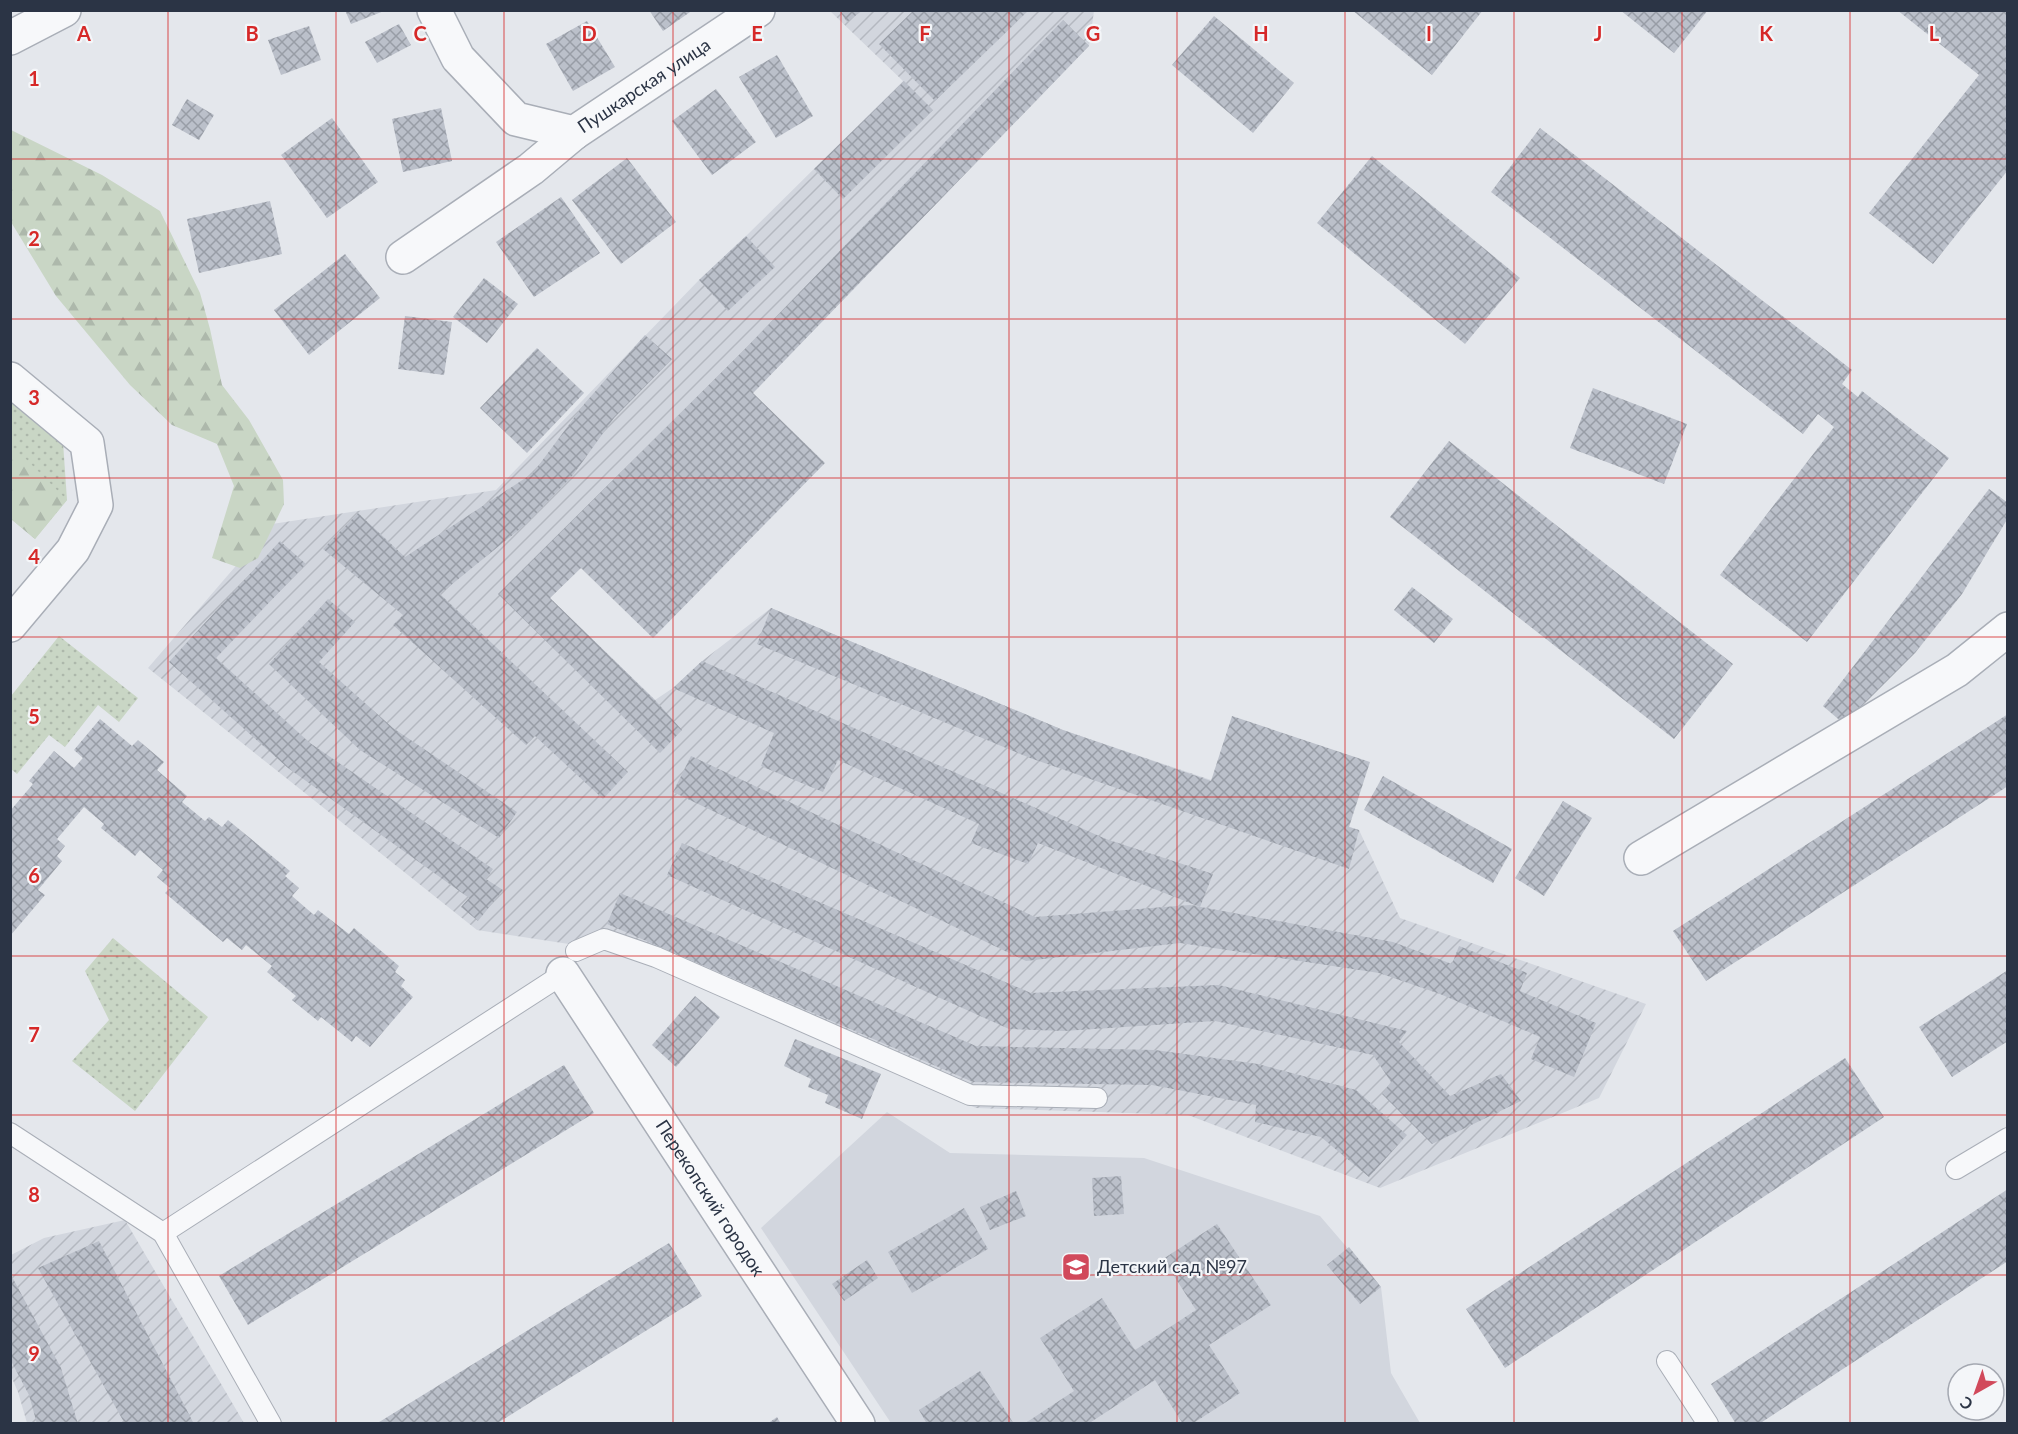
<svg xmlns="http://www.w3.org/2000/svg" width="2018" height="1434" viewBox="0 0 2018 1434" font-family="Lato,sans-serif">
  <defs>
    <pattern id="industrial-furrows" width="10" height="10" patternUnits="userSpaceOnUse" patternTransform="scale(1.5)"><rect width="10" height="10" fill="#d2d6de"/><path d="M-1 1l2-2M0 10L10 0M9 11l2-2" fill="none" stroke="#b4b8c0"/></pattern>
    <pattern id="grass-dots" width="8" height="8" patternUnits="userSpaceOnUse" patternTransform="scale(1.5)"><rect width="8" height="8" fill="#c9d6c5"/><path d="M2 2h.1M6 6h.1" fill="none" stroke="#adb8ab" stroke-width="1.8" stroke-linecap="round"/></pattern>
    <pattern id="forest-firs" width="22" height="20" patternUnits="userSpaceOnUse" patternTransform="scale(1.5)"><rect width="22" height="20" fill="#c9d6c5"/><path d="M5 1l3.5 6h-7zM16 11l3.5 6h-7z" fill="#adb8ab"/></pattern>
    <pattern id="building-cross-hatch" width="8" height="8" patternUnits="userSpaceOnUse" patternTransform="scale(1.5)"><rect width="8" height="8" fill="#bbc0ca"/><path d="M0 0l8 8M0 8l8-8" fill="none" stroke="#989da6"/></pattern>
  </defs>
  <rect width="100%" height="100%" fill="#e4e7ec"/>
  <polygon fill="#d2d6de" points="887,1112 950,1153 1144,1158 1320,1216 1381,1287 1391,1373 1420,1423 891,1423 761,1228"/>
  <g fill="url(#industrial-furrows)">
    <polygon points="830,11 1094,11 1089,46 753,393 550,598 655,700 673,688 702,661 771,608 1063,730 1359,830 1400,918 1646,1004 1599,1098 1380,1188 1188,1115 976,1108 628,953 477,930 148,668 272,524 496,490 699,280 746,236 903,81"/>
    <polygon points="125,1220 244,1423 27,1423 18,1392 11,1376 11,1255 44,1238"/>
  </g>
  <g fill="url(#grass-dots)">
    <polygon points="10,398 63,442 67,500 35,539 11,519"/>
    <polygon points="59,636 138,698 119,722 98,705 65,747 49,735 17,774 11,769 11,696"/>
    <polygon points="113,938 208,1017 135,1111 72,1061 109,1020 85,971"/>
  </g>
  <g fill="url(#forest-firs)">
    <polygon points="11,130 102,175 160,211 200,293 210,329 222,385 249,420 283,480 284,504 258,558 240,568 212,558 234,486 217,444 172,425 130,385 56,296 11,222"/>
    <polygon points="10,455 25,458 67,500 35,539 11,519"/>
  </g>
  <g fill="url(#building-cross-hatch)">
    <polygon points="345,10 384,10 384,11 351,24"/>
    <polygon points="649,10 693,10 663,31"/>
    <polygon points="839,10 863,10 847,22"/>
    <polygon points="914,10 1029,10 935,101 879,44"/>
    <polygon points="1352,10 1483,10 1432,75"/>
    <polygon points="1620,10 1708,10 1674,53"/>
    <polygon points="1897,10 2008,10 2008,170 1933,264 1869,213 1979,75"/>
    <polygon points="1214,16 1294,83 1253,133 1172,65"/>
    <polygon points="1063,20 1089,46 753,393 825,463 653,638 581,568 550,598 655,700 682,730 660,753 498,594 742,352"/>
    <polygon points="587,21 615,67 573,91 546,44"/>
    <polygon points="399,24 411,45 377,63 365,42"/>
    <polygon points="309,26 321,60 281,75 268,40"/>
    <polygon points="777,55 813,116 776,138 739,77"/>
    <polygon points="904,81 933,110 843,199 814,169"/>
    <polygon points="716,89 756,142 712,175 672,121"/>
    <polygon points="187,99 214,115 199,140 172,125"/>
    <polygon points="441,108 452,161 403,172 392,119"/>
    <polygon points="332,118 378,182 327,218 281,155"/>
    <polygon points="1540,128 1852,370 1842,384 1858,397 1862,391 1949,458 1807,642 1720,575 1834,427 1818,414 1803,434 1491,192"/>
    <polygon points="1372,156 1520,278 1465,344 1317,223"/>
    <polygon points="627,158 676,222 621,264 572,200"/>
    <polygon points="561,197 600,253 534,297 496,242"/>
    <polygon points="270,201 282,254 199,273 187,219"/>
    <polygon points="746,236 775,267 728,311 699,280"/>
    <polygon points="345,254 380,298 309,355 274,310"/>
    <polygon points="484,278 518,304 487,343 453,317"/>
    <polygon points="405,316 452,322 444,375 398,369"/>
    <polygon points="645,335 672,359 614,418 573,475 526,524 440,594 628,772 603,799 535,736 526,745 393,625 403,615 323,549 358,513 405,557 533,473 585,403"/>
    <polygon points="537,348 584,393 527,453 480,408"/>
    <polygon points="1593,388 1687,424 1664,484 1570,448"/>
    <polygon points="1449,441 1733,664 1674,739 1390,517"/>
    <polygon points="1989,489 2008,503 2008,518 1962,594 1915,653 1844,724 1823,706"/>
    <polygon points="280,541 306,564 216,658 310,743 493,869 486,879 503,890 478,921 461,907 469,898 288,768 169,662"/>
    <polygon points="1412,587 1453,619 1434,643 1394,610"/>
    <polygon points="328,599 355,622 319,662 393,728 517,812 499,838 360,750 269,664"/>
    <polygon points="771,608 1063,730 1211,781 1232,716 1370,762 1349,827 1359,830 1349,869 1030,758 757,644"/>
    <polygon points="702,661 1106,839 1213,874 1200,907 1038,843 1028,864 971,843 979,824 838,760 823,792 761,766 774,733 673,688"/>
    <polygon points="2008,714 2008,786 1706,981 1673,931"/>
    <polygon points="100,719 132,746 138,740 164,762 157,770 187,796 182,802 205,821 209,817 222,827 228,820 290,871 285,876 299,888 292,896 314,915 318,910 349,934 354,928 399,966 395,972 405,980 401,986 413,997 370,1047 356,1036 352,1042 321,1017 318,1021 292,1000 296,996 267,972 272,966 246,945 242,950 227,938 223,942 165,893 170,888 157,877 163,870 140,850 135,856 101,828 104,824 84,807 57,839 65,846 57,856 62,861 38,890 45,895 10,936 10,811 33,784 29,781 54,751 74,768 83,758 74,750"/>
    <polygon points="691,756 1035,917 1190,905 1393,942 1452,964 1459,946 1527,973 1520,991 1596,1023 1574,1077 1531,1059 1540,1037 1440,994 1379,973 1180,943 1026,961 673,792"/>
    <polygon points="1383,776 1512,849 1493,883 1364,810"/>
    <polygon points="1563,801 1592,818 1544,896 1515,878"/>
    <polygon points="682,843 1031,993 1219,985 1407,1031 1399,1042 1450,1096 1501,1074 1521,1101 1432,1144 1382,1094 1391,1082 1373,1055 1215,1021 1064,1031 1009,1029 667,875"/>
    <polygon points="620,893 976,1046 1155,1050 1258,1064 1356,1090 1407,1135 1369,1177 1321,1137 1255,1122 1256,1105 1152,1085 973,1082 607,924"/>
    <polygon points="2008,970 2008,1041 1952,1077 1919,1027"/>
    <polygon points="695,996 720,1017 676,1067 652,1045"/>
    <polygon points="795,1039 881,1074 862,1119 825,1103 828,1095 808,1087 811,1079 784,1066"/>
    <polygon points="1845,1058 1884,1117 1505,1368 1466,1309"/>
    <polygon points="564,1065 594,1113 248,1325 219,1276"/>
    <polygon points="1121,1176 1124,1214 1094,1216 1092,1178"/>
    <polygon points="2008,1189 2008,1261 1759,1424 1736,1424 1711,1384"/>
    <polygon points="1016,1191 1026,1216 990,1230 980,1207"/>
    <polygon points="964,1208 988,1249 912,1293 888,1252"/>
    <polygon points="1217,1224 1271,1305 1209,1345 1240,1393 1192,1424 1183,1424 1155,1380 1088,1424 1024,1424 1074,1391 1040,1338 1102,1298 1135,1350 1196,1310 1163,1259"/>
    <polygon points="99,1241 194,1424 125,1424 38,1268"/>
    <polygon points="669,1243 702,1296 531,1402 496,1424 376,1424"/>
    <polygon points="1349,1247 1381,1287 1360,1304 1327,1265"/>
    <polygon points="867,1260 878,1278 844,1301 832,1284"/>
    <polygon points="10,1273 61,1368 78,1424 37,1424 29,1395 10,1359"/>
    <polygon points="980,1371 1014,1424 927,1424 919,1410"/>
    <polygon points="777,1417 781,1424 767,1424"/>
  </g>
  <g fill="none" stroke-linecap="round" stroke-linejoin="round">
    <g stroke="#a9aeb7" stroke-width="22">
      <g id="service">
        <polyline points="576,951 604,939 656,957 970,1095 1097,1098"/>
        <polyline points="10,1133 163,1233 271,1424"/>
        <polyline points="1956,1169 2008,1138"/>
        <polyline points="163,1233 563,974"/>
        <polyline points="1667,1361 1708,1424"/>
      </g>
    </g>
    <g stroke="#a9aeb7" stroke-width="36">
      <g id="minor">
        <polyline points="403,257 531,169 574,133"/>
        <polyline points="1641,858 1957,670 2008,629"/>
        <path id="s1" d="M563,974L858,1424"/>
      </g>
    </g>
    <g stroke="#a9aeb7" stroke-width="36">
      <g id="tertiary">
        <path id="s2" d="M434,10L458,58L516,119L574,133L758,10"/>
        <polyline points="10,38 64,10"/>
        <polyline points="10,379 87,443 96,505 73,550 10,625"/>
      </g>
    </g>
    <use href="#service" stroke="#f7f8fa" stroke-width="20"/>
    <use href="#minor" stroke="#f7f8fa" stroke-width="33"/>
    <use href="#tertiary" stroke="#f7f8fa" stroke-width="33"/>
  </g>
  <path fill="none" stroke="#d62828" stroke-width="1.5" stroke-opacity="0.55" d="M168,10V1424M336,10V1424M504,10V1424M673,10V1424M841,10V1424M1009,10V1424M1177,10V1424M1345,10V1424M1514,10V1424M1682,10V1424M1850,10V1424M10,159H2008M10,319H2008M10,478H2008M10,637H2008M10,797H2008M10,956H2008M10,1115H2008M10,1275H2008"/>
  <defs>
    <g id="school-square" transform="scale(1.5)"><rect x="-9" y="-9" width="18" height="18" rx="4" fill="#d1495b" stroke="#f4f6f9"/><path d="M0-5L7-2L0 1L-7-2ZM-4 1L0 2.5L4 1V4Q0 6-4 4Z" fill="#fff"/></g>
  </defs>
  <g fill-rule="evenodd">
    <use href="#school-square" x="1076" y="1267"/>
  </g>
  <g text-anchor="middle" stroke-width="4.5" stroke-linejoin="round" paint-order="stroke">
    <g font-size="18" fill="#2b3445" stroke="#f4f6f9">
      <text dy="6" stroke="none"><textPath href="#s2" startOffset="282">Пушкарская улица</textPath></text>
      <text dy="6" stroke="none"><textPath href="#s1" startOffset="268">Перекопский городок</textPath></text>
    </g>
    <g font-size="18" fill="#2b3445" stroke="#f4f6f9" text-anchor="start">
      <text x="1097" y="1273">Детский сад №97</text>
    </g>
  </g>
  <g font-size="20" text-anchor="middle" font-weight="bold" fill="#d62828" stroke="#f4f6f9" stroke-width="4.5" stroke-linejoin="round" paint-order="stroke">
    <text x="84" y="41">A</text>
    <text x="252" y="41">B</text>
    <text x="420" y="41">C</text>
    <text x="589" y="41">D</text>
    <text x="757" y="41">E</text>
    <text x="925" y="41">F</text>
    <text x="1093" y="41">G</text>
    <text x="1261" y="41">H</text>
    <text x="1429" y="41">I</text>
    <text x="1598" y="41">J</text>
    <text x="1766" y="41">K</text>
    <text x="1934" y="41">L</text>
    <text x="34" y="86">1</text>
    <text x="34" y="246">2</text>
    <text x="34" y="405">3</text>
    <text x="34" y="564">4</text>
    <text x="34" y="724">5</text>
    <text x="34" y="883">6</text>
    <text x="34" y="1042">7</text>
    <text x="34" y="1202">8</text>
    <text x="34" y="1361">9</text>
  </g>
  <rect width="2018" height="1434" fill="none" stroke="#2b3445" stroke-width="24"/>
  <g transform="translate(1976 1392) rotate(220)"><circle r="28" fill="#f4f6f9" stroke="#a4a8b1" stroke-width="1.5"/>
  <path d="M0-4.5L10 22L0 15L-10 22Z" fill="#d1495b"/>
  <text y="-9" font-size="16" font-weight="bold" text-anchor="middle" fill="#2b3445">С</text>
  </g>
</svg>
